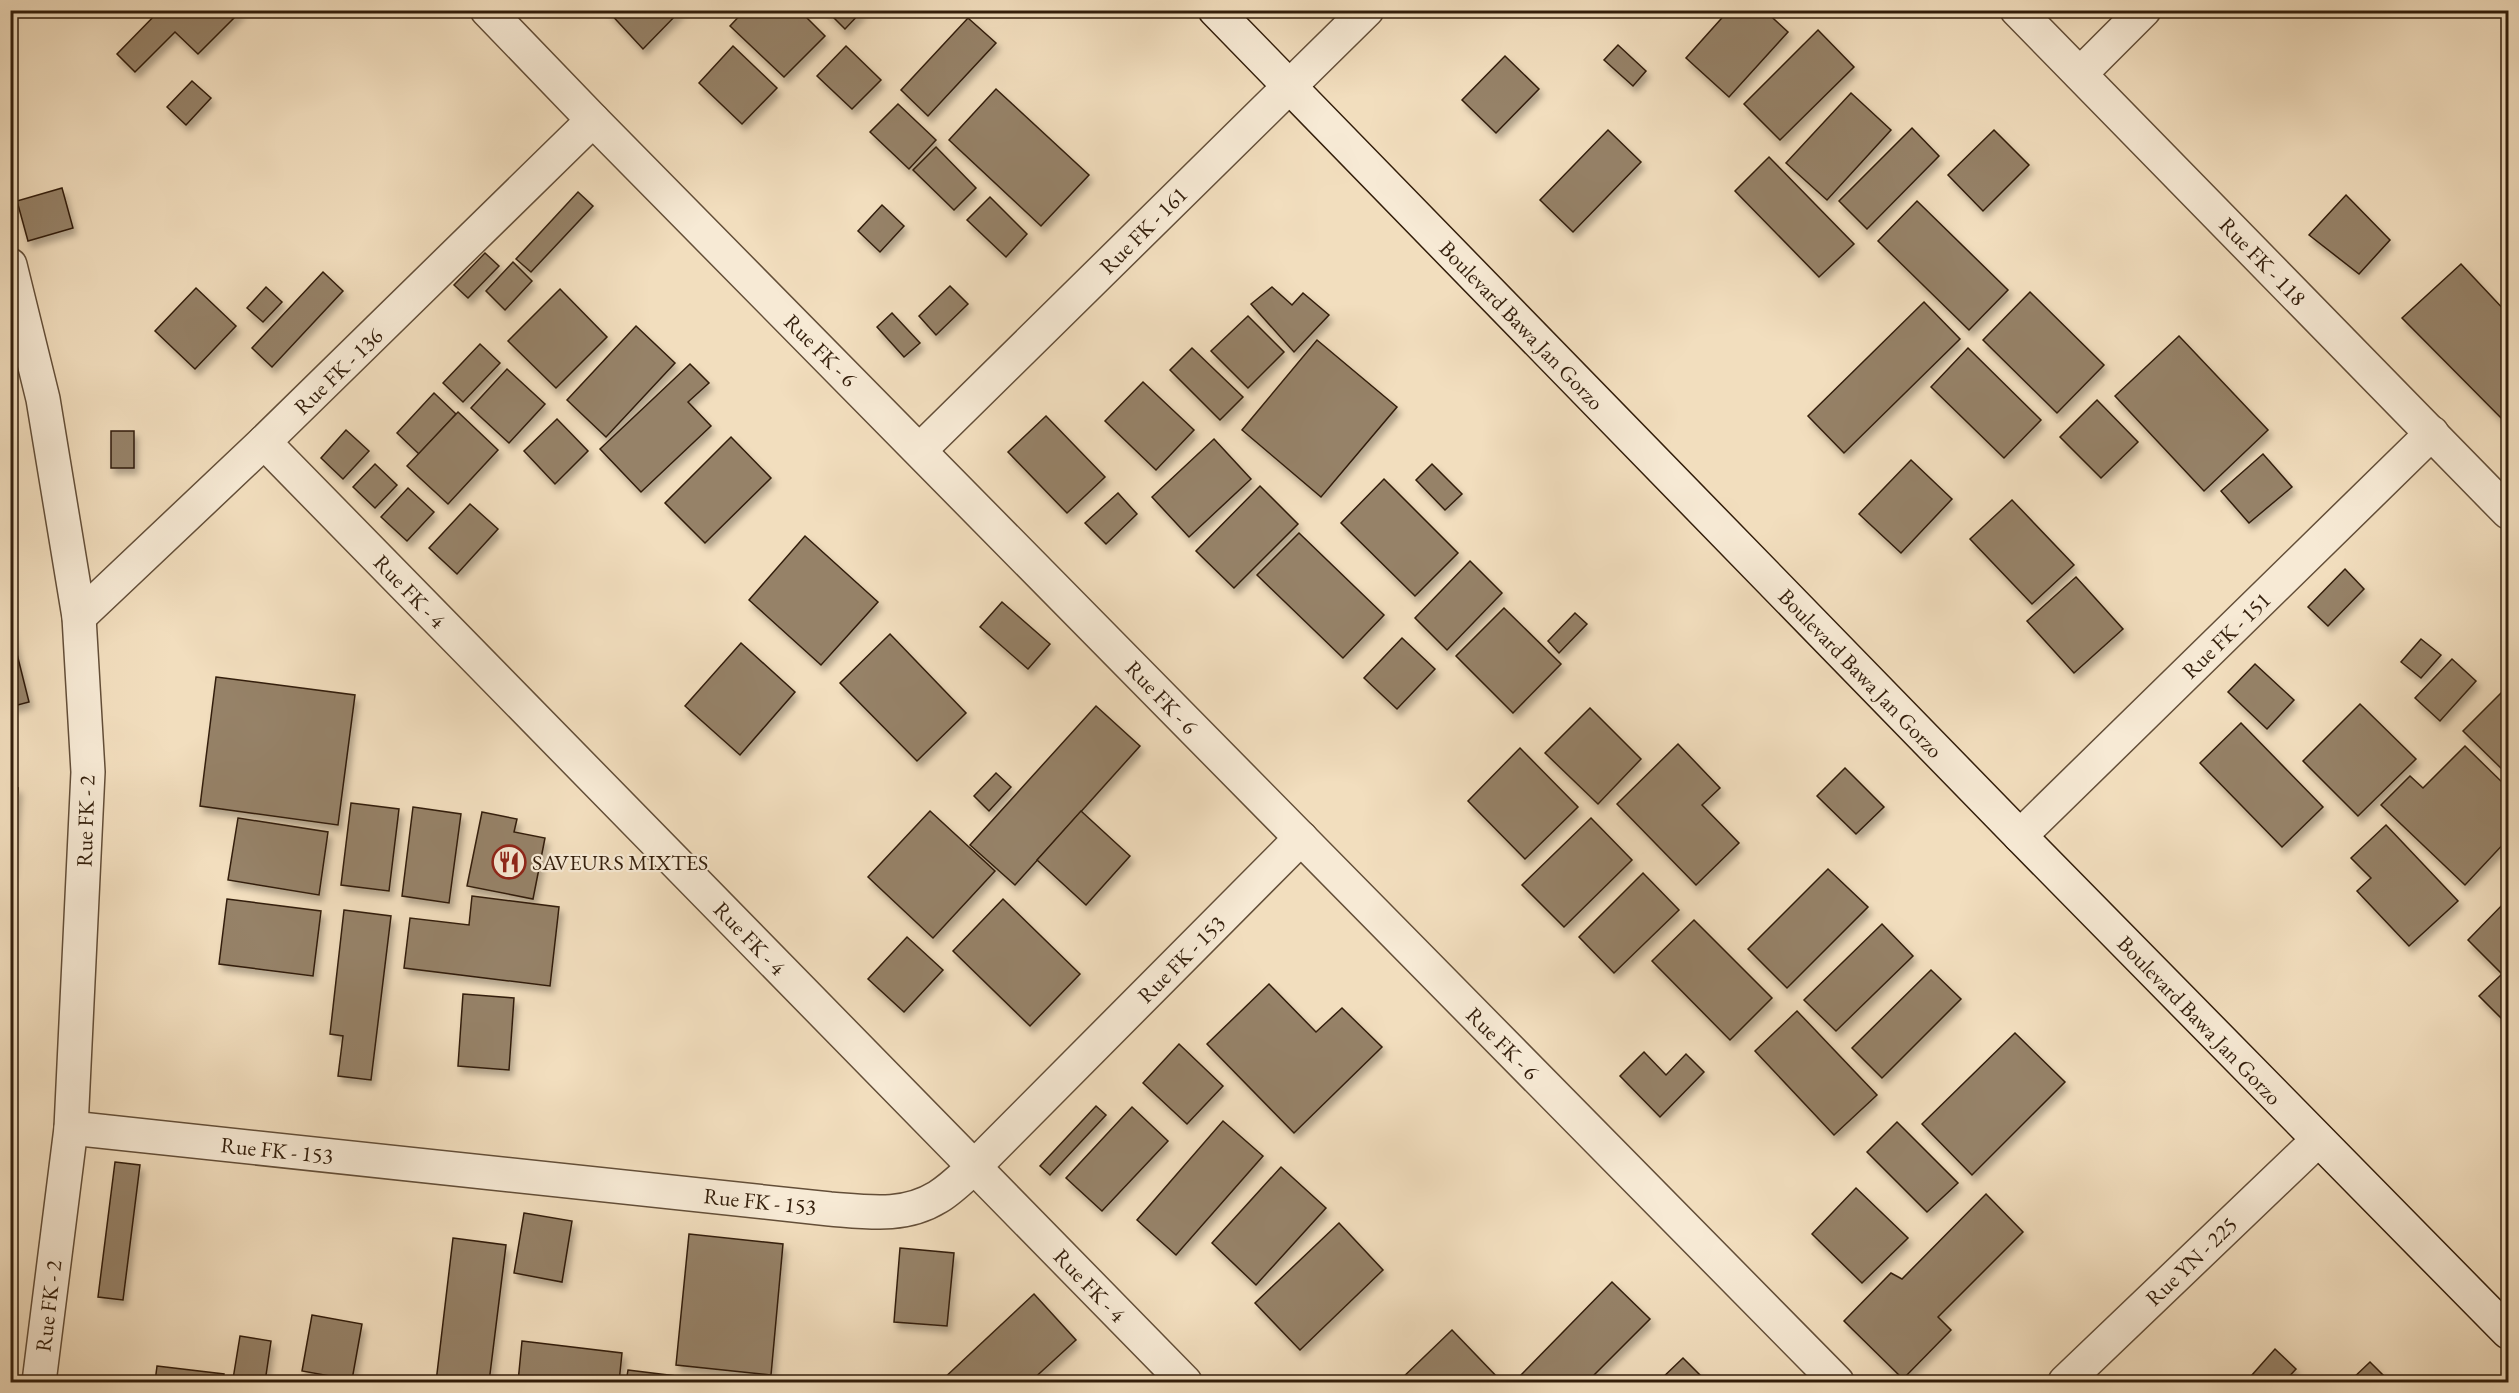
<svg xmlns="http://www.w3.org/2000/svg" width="2519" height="1393" viewBox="0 0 2519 1393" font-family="'EB Garamond',serif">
  <defs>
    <filter id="shadow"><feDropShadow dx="3.5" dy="6" stdDeviation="3" flood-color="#0004"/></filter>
  </defs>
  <rect width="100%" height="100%" fill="#f2debe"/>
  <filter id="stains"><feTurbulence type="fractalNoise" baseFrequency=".00333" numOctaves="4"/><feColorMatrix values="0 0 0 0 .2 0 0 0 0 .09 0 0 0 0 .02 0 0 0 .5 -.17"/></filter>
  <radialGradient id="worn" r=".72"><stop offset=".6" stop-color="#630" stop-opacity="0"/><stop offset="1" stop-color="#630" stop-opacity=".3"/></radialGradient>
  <g fill="#968268" stroke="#331e0b" stroke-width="1.5" filter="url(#shadow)">
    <polygon points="160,10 242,10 198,54 175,32 135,72 117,54"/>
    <polygon points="607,10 681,10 643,49"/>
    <polygon points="745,10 799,10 825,36 784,77 730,26"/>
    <polygon points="826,10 863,10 845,29"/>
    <polygon points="1729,10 1764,10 1788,32 1729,97 1686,58"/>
    <polygon points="968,18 996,43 928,116 901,90"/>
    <polygon points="1818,30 1854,67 1780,140 1744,104"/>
    <polygon points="1618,45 1646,71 1633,86 1604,60"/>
    <polygon points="733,46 777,88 742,124 699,83"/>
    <polygon points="846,46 881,80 852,109 817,76"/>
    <polygon points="1505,56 1539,89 1496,133 1462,100"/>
    <polygon points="192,81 211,98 186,125 167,107"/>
    <polygon points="996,89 1089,175 1041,226 949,140"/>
    <polygon points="1851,93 1891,130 1827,200 1786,163"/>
    <polygon points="898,104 936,140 909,169 870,132"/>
    <polygon points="1912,128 1939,156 1867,229 1839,201"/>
    <polygon points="1608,130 1641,162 1573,232 1540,200"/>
    <polygon points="1994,130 2029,165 1983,211 1948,175"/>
    <polygon points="936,147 976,188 954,210 913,170"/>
    <polygon points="1769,157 1854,244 1819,277 1735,191"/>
    <polygon points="62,188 73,228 28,241 17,201"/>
    <polygon points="578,192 593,206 531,272 516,259"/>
    <polygon points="2346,195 2390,240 2359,274 2309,235"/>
    <polygon points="990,197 1027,234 1006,257 967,220"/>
    <polygon points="1917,201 2008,290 1969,330 1878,241"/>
    <polygon points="882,205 904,226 880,252 858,231"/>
    <polygon points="485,253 499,266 468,298 454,285"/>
    <polygon points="513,262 532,281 505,310 486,291"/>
    <polygon points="2461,264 2508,314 2508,425 2402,318"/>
    <polygon points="323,272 343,291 272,367 252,348"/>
    <polygon points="950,286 968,304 936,335 919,316"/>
    <polygon points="266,287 282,302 263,322 247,308"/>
    <polygon points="1272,287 1292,305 1303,293 1329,315 1294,352 1251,304"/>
    <polygon points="196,288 236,326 195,369 155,331"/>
    <polygon points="560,289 607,337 556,388 508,341"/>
    <polygon points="2030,292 2104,365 2057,413 1983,340"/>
    <polygon points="1924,302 1960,339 1844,453 1808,416"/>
    <polygon points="892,313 920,343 904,357 877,327"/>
    <polygon points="1248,316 1284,352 1248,388 1211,351"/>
    <polygon points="636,326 675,363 606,437 567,400"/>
    <polygon points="2179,336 2268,430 2204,491 2115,396"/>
    <polygon points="1317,340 1397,407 1321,497 1242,430"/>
    <polygon points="480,344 500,363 463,402 443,383"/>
    <polygon points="1192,348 1243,397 1220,420 1170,370"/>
    <polygon points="1968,348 2041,420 2004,458 1931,387"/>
    <polygon points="690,364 709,383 688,402 711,426 641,492 600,449"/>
    <polygon points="507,369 545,404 509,443 471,408"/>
    <polygon points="1143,382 1194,430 1156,470 1105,421"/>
    <polygon points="434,393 456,414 419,454 397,433"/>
    <polygon points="2097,400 2138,442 2101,478 2060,437"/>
    <polygon points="458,412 498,450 448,504 407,466"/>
    <polygon points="1046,416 1105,477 1067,513 1008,452"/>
    <polygon points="557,419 588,451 555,484 524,451"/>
    <polygon points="346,430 369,451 343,479 321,458"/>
    <rect x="111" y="431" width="23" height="37"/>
    <polygon points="731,437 771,478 705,543 665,503"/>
    <polygon points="1214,439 1251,479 1189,537 1152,497"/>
    <polygon points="2263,454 2292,487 2249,523 2221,491"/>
    <polygon points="1911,460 1952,499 1901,553 1859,514"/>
    <polygon points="375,464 397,485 375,508 353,487"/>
    <polygon points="1432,464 1462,494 1445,510 1416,480"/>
    <polygon points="1384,479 1458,553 1415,596 1341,523"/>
    <polygon points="1260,486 1298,524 1234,588 1196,551"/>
    <polygon points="408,488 434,512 407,541 381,517"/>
    <polygon points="1118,493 1137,514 1106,544 1085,523"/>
    <polygon points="2012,500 2074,565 2032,604 1970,539"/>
    <polygon points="470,504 498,529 457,574 429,548"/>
    <polygon points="1299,533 1384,615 1343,658 1257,575"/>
    <polygon points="805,536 878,602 821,665 749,600"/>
    <polygon points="1470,561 1502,593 1447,650 1415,618"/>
    <polygon points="2345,569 2364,589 2328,626 2308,607"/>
    <polygon points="2076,577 2123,629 2074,673 2027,621"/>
    <polygon points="1002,602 1050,644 1028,669 980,627"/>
    <polygon points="1504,608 1561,664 1513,713 1456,656"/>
    <polygon points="1575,613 1587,624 1559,653 1548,641"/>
    <polygon points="10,626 29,702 10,707"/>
    <polygon points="890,634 966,713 917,761 840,683"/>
    <polygon points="1402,638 1435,669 1397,709 1364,678"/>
    <polygon points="2421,639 2441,655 2421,678 2401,662"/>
    <polygon points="741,643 795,692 740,755 685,706"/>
    <polygon points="2452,659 2476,681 2440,721 2415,698"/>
    <polygon points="2255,664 2294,700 2267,729 2228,692"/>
    <polygon points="216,677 355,695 338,825 200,806"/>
    <polygon points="2508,686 2508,775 2463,731"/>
    <polygon points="2360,704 2416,759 2358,816 2303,761"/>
    <polygon points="1096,706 1140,746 1015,885 970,845"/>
    <polygon points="1590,708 1641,759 1598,804 1545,753"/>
    <polygon points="2241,723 2323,807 2282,847 2200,763"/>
    <polygon points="1678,744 1720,788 1702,805 1739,843 1696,885 1617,804"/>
    <polygon points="2465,746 2508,788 2508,839 2465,885 2381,805 2410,776 2423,788"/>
    <polygon points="1520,748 1578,807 1525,859 1468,801"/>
    <polygon points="1845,768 1884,807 1856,834 1817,796"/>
    <polygon points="996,773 1011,787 989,811 974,796"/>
    <polygon points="10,787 18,788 11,874 10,874"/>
    <polygon points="351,803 399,809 389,891 341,885"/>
    <polygon points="413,807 461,814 449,903 402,896"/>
    <polygon points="930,811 995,871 933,938 868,877"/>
    <polygon points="1081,811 1130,856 1086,905 1037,860"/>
    <polygon points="482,812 517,819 514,832 545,838 533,899 467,886"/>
    <polygon points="238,818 328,832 319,895 228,880"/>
    <polygon points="1591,818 1632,860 1564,927 1522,885"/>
    <polygon points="2386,825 2458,901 2409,946 2357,891 2371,878 2351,858"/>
    <polygon points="1828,869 1868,907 1787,988 1748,949"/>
    <polygon points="1643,873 1679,910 1614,973 1579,937"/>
    <polygon points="472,896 559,907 550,986 404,968 410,918 469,925"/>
    <polygon points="227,899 321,911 313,976 219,964"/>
    <polygon points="1003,899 1080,974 1030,1026 953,951"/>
    <polygon points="2508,899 2508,1025 2479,996 2502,974 2468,940"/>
    <polygon points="344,910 391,916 371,1080 338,1076 343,1036 330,1034"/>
    <polygon points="1694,920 1772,998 1730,1040 1652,961"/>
    <polygon points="1882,924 1913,956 1836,1031 1804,1000"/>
    <polygon points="907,937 943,970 904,1012 868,979"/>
    <polygon points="1931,970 1961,999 1882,1078 1852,1048"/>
    <polygon points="1269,984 1316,1032 1342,1008 1382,1047 1294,1133 1207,1044"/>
    <polygon points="463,994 514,998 509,1070 458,1066"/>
    <polygon points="1797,1011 1877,1095 1834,1135 1755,1051"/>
    <polygon points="2015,1033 2065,1082 1972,1175 1922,1124"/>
    <polygon points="1179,1044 1223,1086 1187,1124 1143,1083"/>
    <polygon points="1644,1052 1666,1075 1686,1054 1704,1072 1660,1117 1620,1076"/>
    <polygon points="1096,1106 1106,1115 1050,1175 1040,1166"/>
    <polygon points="1132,1107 1168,1141 1102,1211 1066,1178"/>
    <polygon points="1223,1121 1263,1156 1176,1255 1137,1220"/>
    <polygon points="1897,1122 1958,1183 1927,1212 1867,1152"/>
    <polygon points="115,1162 140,1165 123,1300 98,1297"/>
    <polygon points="1281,1167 1326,1208 1256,1285 1212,1243"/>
    <polygon points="1856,1188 1908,1238 1862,1283 1812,1234"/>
    <polygon points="1986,1194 2023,1232 1938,1317 1951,1330 1903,1379 1844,1321 1891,1273 1902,1279"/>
    <polygon points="524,1213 572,1221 562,1282 514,1273"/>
    <polygon points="1339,1223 1383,1270 1300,1350 1255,1303"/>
    <polygon points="689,1234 783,1244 771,1375 676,1365"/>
    <polygon points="453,1238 506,1245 489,1382 436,1382"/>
    <polygon points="900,1248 954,1253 947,1326 894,1322"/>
    <polygon points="1612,1282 1650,1319 1587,1382 1525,1382 1519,1377"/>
    <polygon points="1034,1294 1076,1340 1030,1382 940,1382"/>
    <polygon points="312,1315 362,1324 352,1380 302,1371"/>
    <polygon points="1452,1330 1499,1379 1495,1382 1398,1382"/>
    <polygon points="240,1336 271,1341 265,1382 233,1379"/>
    <polygon points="522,1341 622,1353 619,1382 518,1382"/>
    <polygon points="2275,1349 2296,1369 2284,1382 2261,1382 2252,1375"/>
    <polygon points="1683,1358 1707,1382 1658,1382"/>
    <polygon points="2370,1362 2390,1382 2349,1382"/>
    <polygon points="157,1366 224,1374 223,1382 155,1382"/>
    <polygon points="628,1370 676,1376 675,1382 626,1382"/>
    <polygon points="706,1379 729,1382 706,1382"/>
  </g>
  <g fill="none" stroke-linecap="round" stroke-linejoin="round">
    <g stroke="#634e38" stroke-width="36">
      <g id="street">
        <polyline points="487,10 593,120 1837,1382"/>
        <polyline points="2017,10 2508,512"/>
        <polyline points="2080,74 2144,10"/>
        <polyline points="10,265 43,399 79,617 88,772 71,1128 39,1382"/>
        <polyline points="264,442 1185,1382"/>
        <polyline points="920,450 1367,10"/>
        <polyline points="79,617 264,442 593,120"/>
        <polyline points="2020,836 2432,433"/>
        <path d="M71,1128L830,1209C868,1212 904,1218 938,1197C951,1189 963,1177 974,1167L1301,838"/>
        <polyline points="2065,1382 2318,1140"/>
      </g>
    </g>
    <g stroke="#331e0b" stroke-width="36">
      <polyline id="secondary" points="1215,10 2020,836 2508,1332"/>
    </g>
    <use href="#street" stroke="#f7ead5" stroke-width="33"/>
    <use href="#secondary" stroke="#f7ead5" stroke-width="33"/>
  </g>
  <defs>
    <g id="restaurant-ring" transform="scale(1.725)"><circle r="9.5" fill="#f7ead5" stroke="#8f2418" stroke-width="1.5"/><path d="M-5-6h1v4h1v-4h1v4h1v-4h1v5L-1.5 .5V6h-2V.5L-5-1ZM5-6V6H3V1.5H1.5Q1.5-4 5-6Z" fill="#8f2418"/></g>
  </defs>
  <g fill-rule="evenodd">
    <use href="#restaurant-ring" x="509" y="862"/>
  </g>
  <g text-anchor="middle" stroke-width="4.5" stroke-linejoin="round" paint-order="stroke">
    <g font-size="22" fill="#331e0b" stroke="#f7ead5">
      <text transform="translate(1143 230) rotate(-45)" y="8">Rue FK - 161</text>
      <text transform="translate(2263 261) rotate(46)" y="8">Rue FK - 118</text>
      <text transform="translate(1522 325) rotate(46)" y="8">Boulevard Bawa Jan Gorzo</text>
      <text transform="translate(821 350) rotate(45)" y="8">Rue FK - 6</text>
      <text transform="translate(338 371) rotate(-44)" y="8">Rue FK - 136</text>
      <text transform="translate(410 591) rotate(46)" y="8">Rue FK - 4</text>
      <text transform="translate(2226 635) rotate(-44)" y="8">Rue FK - 151</text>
      <text transform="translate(1861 673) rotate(46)" y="8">Boulevard Bawa Jan Gorzo</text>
      <text transform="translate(1162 697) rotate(46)" y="8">Rue FK - 6</text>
      <text transform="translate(85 821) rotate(-88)" y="8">Rue FK - 2</text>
      <text transform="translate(750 938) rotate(46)" y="8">Rue FK - 4</text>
      <text transform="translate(1181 959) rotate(-45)" y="8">Rue FK - 153</text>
      <text transform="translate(2200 1020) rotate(46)" y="8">Boulevard Bawa Jan Gorzo</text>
      <text transform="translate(1503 1043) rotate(45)" y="8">Rue FK - 6</text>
      <text transform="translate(277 1150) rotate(6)" y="8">Rue FK - 153</text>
      <text transform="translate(760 1201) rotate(6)" y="8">Rue FK - 153</text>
      <text transform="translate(2191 1261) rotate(-44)" y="8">Rue YN - 225</text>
      <text transform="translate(1090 1285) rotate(46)" y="8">Rue FK - 4</text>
      <text transform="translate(48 1306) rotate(-83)" y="8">Rue FK - 2</text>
    </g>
    <g font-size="22" fill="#331e0b" stroke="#f7ead5" text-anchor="start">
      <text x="532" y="870">SAVEURS MIXTES</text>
    </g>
  </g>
  <rect width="2519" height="1393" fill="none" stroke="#f2debe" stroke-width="36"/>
  <rect x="12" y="12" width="2495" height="1369" fill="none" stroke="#331e0b" stroke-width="3"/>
  <rect x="18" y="18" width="2483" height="1357" fill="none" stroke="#331e0b" stroke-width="1.5"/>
  <rect width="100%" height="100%" filter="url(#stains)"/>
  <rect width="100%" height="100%" fill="url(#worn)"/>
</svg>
